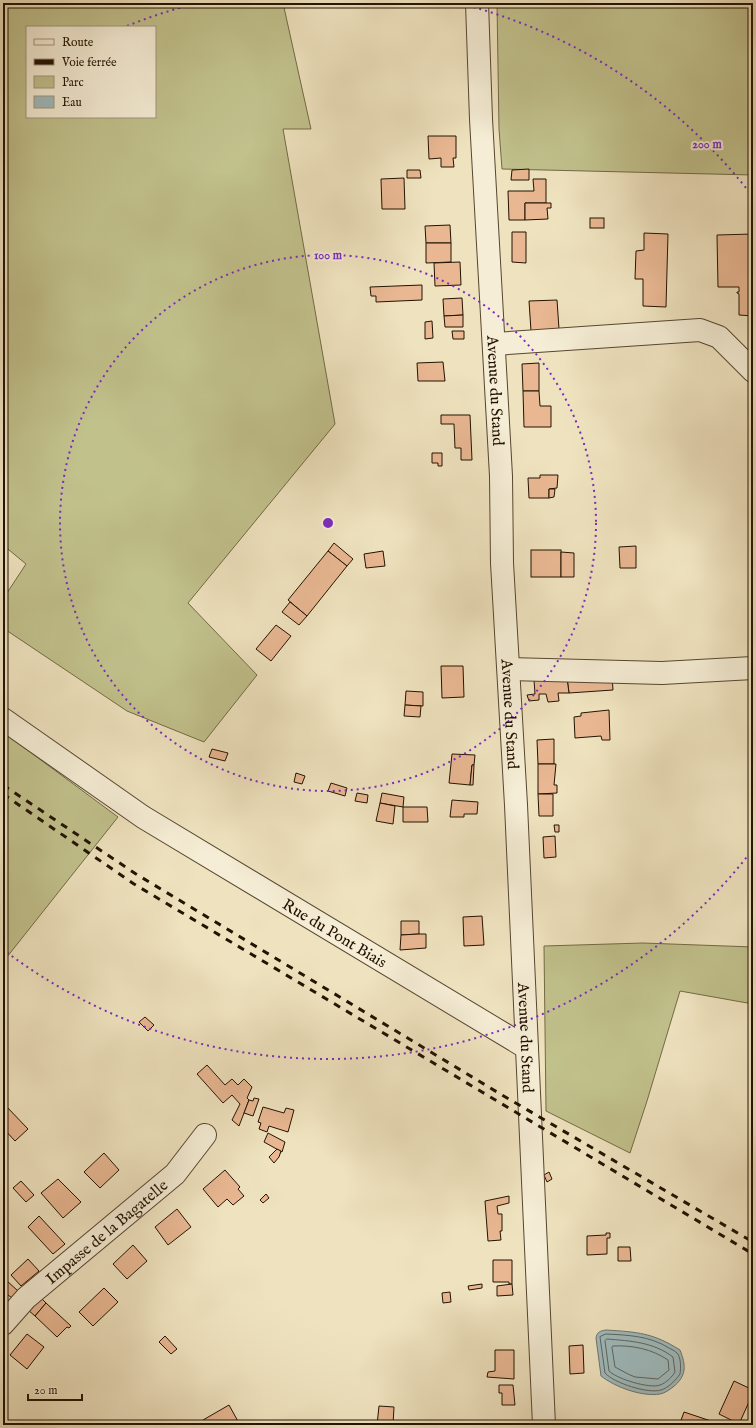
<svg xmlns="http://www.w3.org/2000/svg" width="756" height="1428" viewBox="0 0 756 1428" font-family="'IM FELL English',serif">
  <rect width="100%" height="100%" fill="#efe3bf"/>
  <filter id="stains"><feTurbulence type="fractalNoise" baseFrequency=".005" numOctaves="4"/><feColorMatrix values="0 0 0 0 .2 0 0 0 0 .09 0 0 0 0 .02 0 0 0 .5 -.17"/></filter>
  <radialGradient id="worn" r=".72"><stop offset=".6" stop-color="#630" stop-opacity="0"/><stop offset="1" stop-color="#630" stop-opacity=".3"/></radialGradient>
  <g fill="#c1c18c" stroke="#726a46" fill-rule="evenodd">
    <path d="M3,3H283L311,129H283L335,424L188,603L257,675L204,742L127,711L3,628V599L26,564L3,545ZM27,27H155V117H27Z"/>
    <polygon points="497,3 753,3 753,175 502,169 499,129"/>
    <polygon points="3,732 118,817 3,962"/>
    <polygon points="643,943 753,947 753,1004 680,991 647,1101 630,1153 546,1111 544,946"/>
  </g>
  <path fill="#9fbbbd" stroke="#6d7772" d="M606,1330C638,1332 653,1333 680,1350C686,1365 687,1376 673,1387C669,1390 665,1393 660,1394C642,1397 615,1387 601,1376L596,1338C597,1332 600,1331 606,1330Z"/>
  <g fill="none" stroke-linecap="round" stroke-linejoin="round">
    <g stroke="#61665f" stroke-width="1">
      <path d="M606,1334C628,1335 650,1336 669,1348C671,1349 675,1351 677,1353C681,1357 681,1368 680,1374C676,1380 668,1388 661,1390C648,1394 614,1383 605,1373L600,1337Z"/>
      <path d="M607,1339C631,1341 653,1342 673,1357L675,1372C672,1377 666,1383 660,1385C650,1389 617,1379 609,1371L605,1341Z"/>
      <path d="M613,1346C632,1345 652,1349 668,1360L669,1370L658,1379L635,1377L628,1374L615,1367L612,1348Z"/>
    </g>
  </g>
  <g fill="#e9b893" stroke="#231201">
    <polygon points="428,136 456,136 456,158 453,158 454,167 441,167 441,158 429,159"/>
    <polygon points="529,169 529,180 511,180 512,170"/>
    <polygon points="407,170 420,170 421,178 407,178"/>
    <polygon points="404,178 405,209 382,209 381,179"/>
    <polygon points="533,179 546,179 546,203 525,203 525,220 509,220 508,191 534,191"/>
    <polygon points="525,203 551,203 551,208 547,208 548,219 525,220"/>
    <rect x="590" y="218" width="14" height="10"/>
    <polygon points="450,225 451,243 426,243 425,226"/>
    <polygon points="512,232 526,232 526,263 512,262"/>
    <polygon points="644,233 668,234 666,307 643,306 643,279 635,279 636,251 644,250"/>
    <polygon points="753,234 753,316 739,315 739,294 737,293 737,292 739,292 739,287 718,287 717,235"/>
    <polygon points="426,243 451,243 451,262 426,263"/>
    <polygon points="460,262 461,285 435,286 434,263"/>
    <polygon points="422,285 422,300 376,302 376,296 371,296 370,287"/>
    <polygon points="462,298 463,315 444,316 443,299"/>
    <polygon points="557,300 559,329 531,331 529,301"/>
    <polygon points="463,315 463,327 445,327 444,316"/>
    <polygon points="432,321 433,338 425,339 425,322"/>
    <polygon points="452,331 464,331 464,339 453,339"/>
    <polygon points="443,362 445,381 418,381 417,363"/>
    <polygon points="539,363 539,391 523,391 522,364"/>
    <polygon points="523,391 539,391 540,406 551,406 551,427 524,427"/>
    <polygon points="441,415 470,415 472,460 461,460 461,448 455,448 454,424 441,424"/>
    <polygon points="432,453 442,453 442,466 438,466 438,463 432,463"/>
    <polygon points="540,475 558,475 557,488 549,489 549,498 529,498 528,478 540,478"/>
    <polygon points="549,489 555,489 554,497 549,498"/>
    <polygon points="334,543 353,559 347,566 328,551"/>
    <polygon points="636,546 636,568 620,568 619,547"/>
    <rect x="531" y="550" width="30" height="27"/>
    <polygon points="328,551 347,566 307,616 288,600"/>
    <polygon points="383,551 385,566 366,568 364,554"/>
    <polygon points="561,552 574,553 574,577 561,577"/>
    <polygon points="290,602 307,616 299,625 282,612"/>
    <polygon points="276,625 291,636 271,661 256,649"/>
    <polygon points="441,666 463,666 464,697 442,698"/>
    <polygon points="612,676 613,690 569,693 567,678"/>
    <polygon points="567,678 569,693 558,693 559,701 548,702 546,694 539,694 539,700 529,701 527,695 535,694 534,680"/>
    <polygon points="406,691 423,692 423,706 405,705"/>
    <polygon points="405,705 421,706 420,717 404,716"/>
    <polygon points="609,710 610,740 602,740 601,736 575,738 574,717 581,716 581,713"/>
    <polygon points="554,739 554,764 538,764 537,740"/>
    <polygon points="212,749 228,753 225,761 209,757"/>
    <polygon points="452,754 475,755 474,765 472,765 470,785 449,783"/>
    <polygon points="538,764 556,764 554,785 557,785 557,793 538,794"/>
    <polygon points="472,765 474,765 473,785 470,785"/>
    <polygon points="296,773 305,776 302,784 294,782"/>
    <polygon points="331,783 347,788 345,796 328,791"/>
    <polygon points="357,793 368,795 367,803 355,801"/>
    <polygon points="382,793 404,797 403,807 380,803"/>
    <polygon points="538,794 553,794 553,816 539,816"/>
    <polygon points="452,800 478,802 477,814 464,814 464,817 450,817"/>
    <polygon points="380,803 395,806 393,824 376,821"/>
    <polygon points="403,807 427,807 428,822 403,822"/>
    <polygon points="554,825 559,825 559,832 555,832"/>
    <polygon points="555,836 556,857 544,858 543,837"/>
    <polygon points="482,916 484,945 464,946 463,917"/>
    <polygon points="401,921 419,921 419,934 401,935"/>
    <polygon points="419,934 426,934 426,948 400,950 401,935"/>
    <polygon points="145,1017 154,1025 148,1031 139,1022"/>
    <polygon points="207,1065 225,1085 232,1079 238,1085 244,1079 252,1087 247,1098 249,1100 239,1126 232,1120 240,1104 232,1095 223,1103 197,1074"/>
    <polygon points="254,1098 259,1099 253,1116 244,1113 249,1100 253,1101"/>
    <polygon points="6,1106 28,1129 15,1141 3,1128 3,1108"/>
    <polygon points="263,1107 284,1113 286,1108 294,1110 288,1132 269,1126 267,1132 259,1129 261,1123 258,1122"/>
    <polygon points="268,1133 285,1142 282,1152 264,1142"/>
    <polygon points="277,1149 281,1151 279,1157 274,1163 269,1157"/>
    <polygon points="104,1153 119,1170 100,1188 84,1172"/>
    <polygon points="225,1170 240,1187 238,1189 244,1196 233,1205 227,1199 218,1207 203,1189"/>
    <polygon points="549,1172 552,1179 547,1182 544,1175"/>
    <polygon points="58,1179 81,1202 63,1218 41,1193"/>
    <polygon points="21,1181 34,1195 26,1202 13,1188"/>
    <polygon points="266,1194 269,1198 263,1203 260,1200"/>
    <polygon points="509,1196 509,1203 497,1206 498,1214 502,1214 502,1231 500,1231 501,1240 488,1241 485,1201"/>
    <polygon points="177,1209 191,1227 168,1245 155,1227"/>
    <polygon points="39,1216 65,1244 53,1254 28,1227"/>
    <polygon points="606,1233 610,1233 610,1238 607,1238 607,1254 587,1255 587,1236 606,1235"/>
    <polygon points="133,1245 147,1261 127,1279 113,1264"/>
    <polygon points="618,1247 630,1247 631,1261 618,1261"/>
    <polygon points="28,1259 39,1271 21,1286 11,1275"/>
    <polygon points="493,1260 512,1260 512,1284 509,1284 509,1282 493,1282"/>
    <polygon points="3,1275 7,1278 6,1280 18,1291 12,1298 8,1295 3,1300"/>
    <polygon points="482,1284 482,1288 469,1290 468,1286"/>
    <polygon points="512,1284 513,1295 497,1296 497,1286"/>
    <polygon points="104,1288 118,1302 93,1326 79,1312"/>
    <polygon points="450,1292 451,1302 443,1303 442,1293"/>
    <polygon points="41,1298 46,1303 35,1316 27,1309"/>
    <polygon points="46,1303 71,1326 69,1328 67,1327 57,1337 35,1316"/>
    <polygon points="27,1334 44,1347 27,1369 10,1355"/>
    <polygon points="165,1336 177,1349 171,1354 159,1342"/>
    <polygon points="583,1345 584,1373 570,1374 569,1346"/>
    <polygon points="495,1350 514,1350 514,1379 487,1377 488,1372 495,1371"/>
    <polygon points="734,1381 753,1390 753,1393 739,1424 719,1414"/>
    <polygon points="499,1385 513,1385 515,1405 502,1405 502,1393 499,1393"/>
    <polygon points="229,1405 240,1425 206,1425 203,1420"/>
    <polygon points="379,1406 394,1407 393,1425 377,1425"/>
    <polygon points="684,1412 711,1421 710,1425 685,1425 680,1423"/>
  </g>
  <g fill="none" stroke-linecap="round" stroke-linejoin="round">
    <g stroke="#564630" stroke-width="24">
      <g id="minor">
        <path id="s1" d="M477,3L481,119L501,476L502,563L516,805L544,1425"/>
        <polyline points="494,344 700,330 719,337 753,371"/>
        <polyline points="509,669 662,673 753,668"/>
        <path id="s2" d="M3,719L143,817L527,1048"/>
        <path id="s3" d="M3,1324L26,1298L175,1174L205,1135"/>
      </g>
    </g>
    <use href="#minor" stroke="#f5edd5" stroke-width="22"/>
    <g stroke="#231201" stroke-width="3" stroke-dasharray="7 7" stroke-linecap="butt">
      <polyline points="3,785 136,874 502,1095 753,1242"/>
      <polyline points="3,794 134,884 753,1254"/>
    </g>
  </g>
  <g fill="none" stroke="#7b2cbf" stroke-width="2" stroke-dasharray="2 4">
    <circle cx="328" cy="523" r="268"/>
    <path d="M750 853A536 536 0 0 1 5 951M127 26A536 536 0 0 1 194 4M462 4A536 536 0 0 1 750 193"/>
  </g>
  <g text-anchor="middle" stroke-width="4" stroke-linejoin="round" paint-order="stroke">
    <g font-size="16" fill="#231201" stroke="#f5edd5">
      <text dy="6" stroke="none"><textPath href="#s1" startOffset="388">Avenue du Stand</textPath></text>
      <text dy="6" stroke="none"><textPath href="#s1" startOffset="712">Avenue du Stand</textPath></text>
      <text dy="6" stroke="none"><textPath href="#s2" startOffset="395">Rue du Pont Biais</textPath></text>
      <text dy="6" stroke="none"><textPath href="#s1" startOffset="1036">Avenue du Stand</textPath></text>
      <text dy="6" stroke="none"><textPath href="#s3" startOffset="139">Impasse de la Bagatelle</textPath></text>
    </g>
  </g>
  <circle cx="328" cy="523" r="6" fill="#7b2cbf" stroke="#f5edd5" stroke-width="2"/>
  <g font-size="12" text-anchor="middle" font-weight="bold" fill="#7b2cbf" stroke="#f5edd5" stroke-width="4" stroke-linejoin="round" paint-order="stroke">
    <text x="707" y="148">200 m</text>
    <text x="328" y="259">100 m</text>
  </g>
  <rect width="756" height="1428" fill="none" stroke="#efe3bf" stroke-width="16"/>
  <rect x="4" y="4" width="748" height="1420" fill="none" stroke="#231201" stroke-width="2"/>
  <rect x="8" y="8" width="740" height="1412" fill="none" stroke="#231201"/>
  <rect x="26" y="26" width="130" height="92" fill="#f5edd5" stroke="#a19580"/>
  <rect x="34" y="39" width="20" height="6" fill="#f5edd5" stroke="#a19580"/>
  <text x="62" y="46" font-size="12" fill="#231201">Route</text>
  <rect x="34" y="59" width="20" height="6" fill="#231201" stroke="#a19580"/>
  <text x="62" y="66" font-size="12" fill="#231201">Voie ferrée</text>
  <rect x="34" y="76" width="20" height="12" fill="#c1c18c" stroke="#a19580"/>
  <text x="62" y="86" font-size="12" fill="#231201">Parc</text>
  <rect x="34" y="96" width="20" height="12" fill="#9fbbbd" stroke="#a19580"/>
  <text x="62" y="106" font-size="12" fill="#231201">Eau</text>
  <path d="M28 1394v6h54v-6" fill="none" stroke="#231201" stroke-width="2"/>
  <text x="34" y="1394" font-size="12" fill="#231201" stroke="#f5edd5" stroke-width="3" paint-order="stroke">20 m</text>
  <rect width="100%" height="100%" filter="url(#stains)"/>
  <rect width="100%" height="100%" fill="url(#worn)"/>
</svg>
